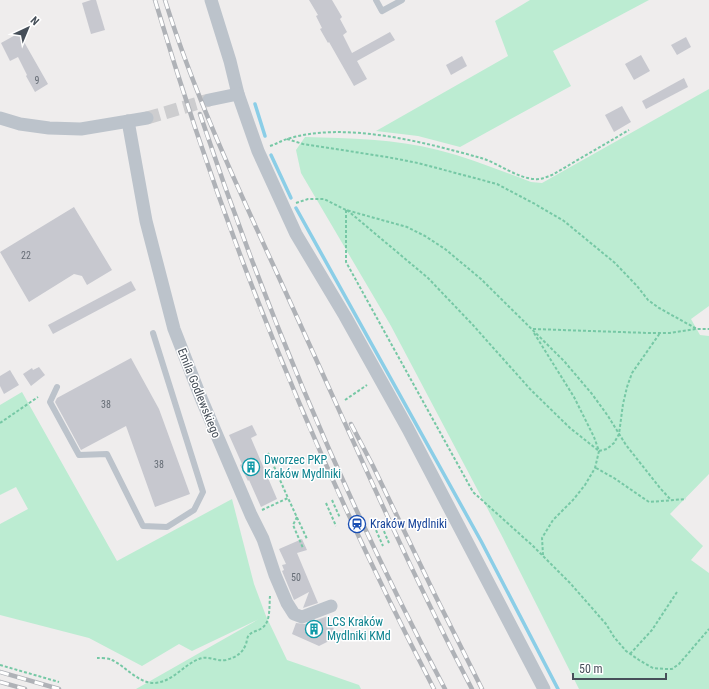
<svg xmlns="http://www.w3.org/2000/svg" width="709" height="689" viewBox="0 0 709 689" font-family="'Roboto Condensed',sans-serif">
  <rect width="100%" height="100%" fill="#efeded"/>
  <g fill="#bcecd2">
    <polygon points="530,0 649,0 553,51 571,86 460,147 418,136 376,131 508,56 495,21"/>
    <path d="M709,89V306L691,319L700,335L709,336V474L670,514L703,546L691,560L709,573V689H579L503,538L391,326L301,173L296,150L305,137C349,138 395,139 438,150C470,158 501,171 531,182L542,183Z"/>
    <polygon points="22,392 117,561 232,499 254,584 266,616 287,660 359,685 361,689 136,689 259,619 192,651 179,644 142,666 89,638 0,615 0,524 28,509 16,487 0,495 0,405"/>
  </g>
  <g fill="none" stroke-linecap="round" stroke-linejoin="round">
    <g stroke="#8bcee7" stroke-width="3.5">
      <polyline points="255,104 265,136"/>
      <polyline points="271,155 291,198"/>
      <polyline points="296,208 481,541 558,689"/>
    </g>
  </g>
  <g fill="#c7c8cf">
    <polygon points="91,0 96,0 105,30 91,34 82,3"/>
    <polygon points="309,0 332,0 342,17 340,19 347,32 343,35 352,53 390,32 395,40 357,61 367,79 354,86 329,42 328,43 320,29 322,28 316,16 318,15"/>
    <polygon points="19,33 48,84 35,92 26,76 27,75 18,57 10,61 1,43"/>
    <polygon points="686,37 691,47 677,55 671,45"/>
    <polygon points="641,55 650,71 634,80 625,64"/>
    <polygon points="462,56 467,66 451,75 446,65"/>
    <polygon points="684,78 688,87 646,109 642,101"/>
    <polygon points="622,106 631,122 614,132 605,115"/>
    <polygon points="74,207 112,270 87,285 82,276 74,274 29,302 0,252"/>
    <polygon points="131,281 136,290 53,334 48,325"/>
    <polygon points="131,358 159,409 190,494 155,507 126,426 81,450 55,402 57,398"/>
    <polygon points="39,367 45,375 31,386 23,374 32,368 33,370"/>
    <polygon points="10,370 19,385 4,394 0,386 0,376"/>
    <polygon points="252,425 257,435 251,438 277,499 261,507 249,480 248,481 240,465 242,464 229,435"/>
    <polygon points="302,539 307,550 297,553 318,603 303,608 309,592 294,600 282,571 284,570 282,565 286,564 279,549"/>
    <polygon points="328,616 336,634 329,638 331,640 319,646 292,634 296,623 305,624"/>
  </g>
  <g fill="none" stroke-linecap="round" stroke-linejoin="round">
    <polyline stroke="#cdcdcf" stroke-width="13" stroke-dasharray="13 6" stroke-linecap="butt" points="147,118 209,100"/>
    <g stroke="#76c8a5" stroke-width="2" stroke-dasharray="3 2" stroke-linecap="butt">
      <polyline points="287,139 303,144 387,157 418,163 497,184 535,204 564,221 615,263 637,286 648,300 659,308 697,329 709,329"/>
      <path d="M270,146C276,144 281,141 287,139C344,121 424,142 481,158C498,163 517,178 534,179C541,180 546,177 552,175L629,130"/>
      <polyline points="296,203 308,199 324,199 346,210 407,227 425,236 445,249 481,279 564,361 592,394 608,416 626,445 660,488 671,500"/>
      <polyline points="346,210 346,262 473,492 533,546 570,583 606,624 614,637 626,651 639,660 653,668 665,669 672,669 679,664 709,629"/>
      <polyline points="347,210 428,278 472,324 530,389 570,428 599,451"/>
      <polyline points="533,329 649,333 670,333 696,329"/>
      <polyline points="534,333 574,397 594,437 599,451 595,468 585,485 573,500 553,520 542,538 543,555"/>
      <polyline points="345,400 367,385"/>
      <polyline points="0,423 38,397"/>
      <polyline points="599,451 607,449 614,443 619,434 623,404 627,387 632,373 660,333"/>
      <polyline points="268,453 288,498"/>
      <polyline points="596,468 614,478 649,502 686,499"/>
      <polyline points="332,500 340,518"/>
      <polyline points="326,503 336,526"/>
      <polyline points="262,510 288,498 307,539"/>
      <polyline points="297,517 293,525 303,548"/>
      <polyline points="372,521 383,546"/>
      <polyline points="380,522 389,543"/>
      <polyline points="630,654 652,630 677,592"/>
      <path d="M97,658C101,658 108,658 112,660C125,666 138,683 154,683C173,682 183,665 199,659C209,655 216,662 226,660C236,657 242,654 246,644C247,641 247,637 249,635C253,631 258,631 262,628C271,622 269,606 270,596"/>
      <polyline points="0,665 59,682"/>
    </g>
    <g stroke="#bcc3cb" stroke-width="6">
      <polyline points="376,0 382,11 402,0"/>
      <polyline points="57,387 50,402 79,455 107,454 143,526 167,527 194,510 203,492 153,333"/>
    </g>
    <g stroke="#bcc3cb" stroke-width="13">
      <polyline points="211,0 230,61 238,94 258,151 296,234 345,316 408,429 544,689"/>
      <polyline points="209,100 238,94"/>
      <polyline points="0,118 20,124 49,128 81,129 147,118"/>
      <polyline points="128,121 146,221 174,329 201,398 251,515 263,539 275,575 287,603 294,614 302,617 331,606"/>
    </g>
    <g stroke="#afb2b7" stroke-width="4.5">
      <g id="rail">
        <path d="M155,0C226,241 318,466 434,689"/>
        <path d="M165,0C199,109 249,211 296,315C353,440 408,567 472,689"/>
        <path d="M200,114C266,312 347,504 445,689"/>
        <polyline points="351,424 373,466 434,593 482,689"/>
        <polyline points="0,672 59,689"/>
        <polyline points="0,682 25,689"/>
      </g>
    </g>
    <use href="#rail" stroke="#fff" stroke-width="3" stroke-dasharray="9" stroke-linecap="butt"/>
  </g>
  <defs>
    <g id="building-ring" transform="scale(0.9)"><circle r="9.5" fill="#fff" stroke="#0f9aa8" stroke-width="1.5"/><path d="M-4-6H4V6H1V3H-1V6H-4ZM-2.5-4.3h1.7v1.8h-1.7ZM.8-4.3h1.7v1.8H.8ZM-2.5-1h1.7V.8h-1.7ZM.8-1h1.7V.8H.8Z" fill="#0f9aa8"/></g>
    <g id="station-ring" transform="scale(0.9)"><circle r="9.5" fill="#fff" stroke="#1a4fb4" stroke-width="1.5"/><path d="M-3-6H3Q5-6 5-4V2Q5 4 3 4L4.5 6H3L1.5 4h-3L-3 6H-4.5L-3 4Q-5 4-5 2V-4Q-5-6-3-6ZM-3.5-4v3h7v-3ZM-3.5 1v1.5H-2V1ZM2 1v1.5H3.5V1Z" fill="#1a4fb4"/></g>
  </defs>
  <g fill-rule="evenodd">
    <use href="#building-ring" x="251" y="467"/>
    <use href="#station-ring" x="357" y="524"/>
    <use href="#building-ring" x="314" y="629"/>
  </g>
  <g text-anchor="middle" stroke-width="3" stroke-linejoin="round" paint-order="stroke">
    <g font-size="10" fill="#666d76">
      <text x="37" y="84">9</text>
      <text x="26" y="259">22</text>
      <text x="106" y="408">38</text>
      <text x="159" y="468">38</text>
      <text x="296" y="581">50</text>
    </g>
    <g font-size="12" fill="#464f59" stroke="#fff">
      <text transform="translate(199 393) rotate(68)" y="4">Emila Godlewskiego</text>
    </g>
    <g font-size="12" fill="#0d838f" stroke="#fff" text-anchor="start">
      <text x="264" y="464">Dworzec PKP<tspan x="264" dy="14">Kraków Mydlniki</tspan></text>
      <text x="327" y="626">LCS Kraków<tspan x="327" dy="14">Mydlniki KMd</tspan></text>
    </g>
    <g font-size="12" fill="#164399" stroke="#fff" text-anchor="start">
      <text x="370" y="528">Kraków Mydlniki</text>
    </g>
  </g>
  <g transform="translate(28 28) rotate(44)" stroke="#ffffff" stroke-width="3" paint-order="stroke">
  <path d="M0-3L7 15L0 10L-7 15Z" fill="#464f59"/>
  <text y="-6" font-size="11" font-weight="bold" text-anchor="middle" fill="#464f59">N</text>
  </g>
  <path d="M573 673v6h93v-6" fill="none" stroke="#464f59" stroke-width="2"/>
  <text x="579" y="673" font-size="12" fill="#464f59" stroke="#ffffff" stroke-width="3" paint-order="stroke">50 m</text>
</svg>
